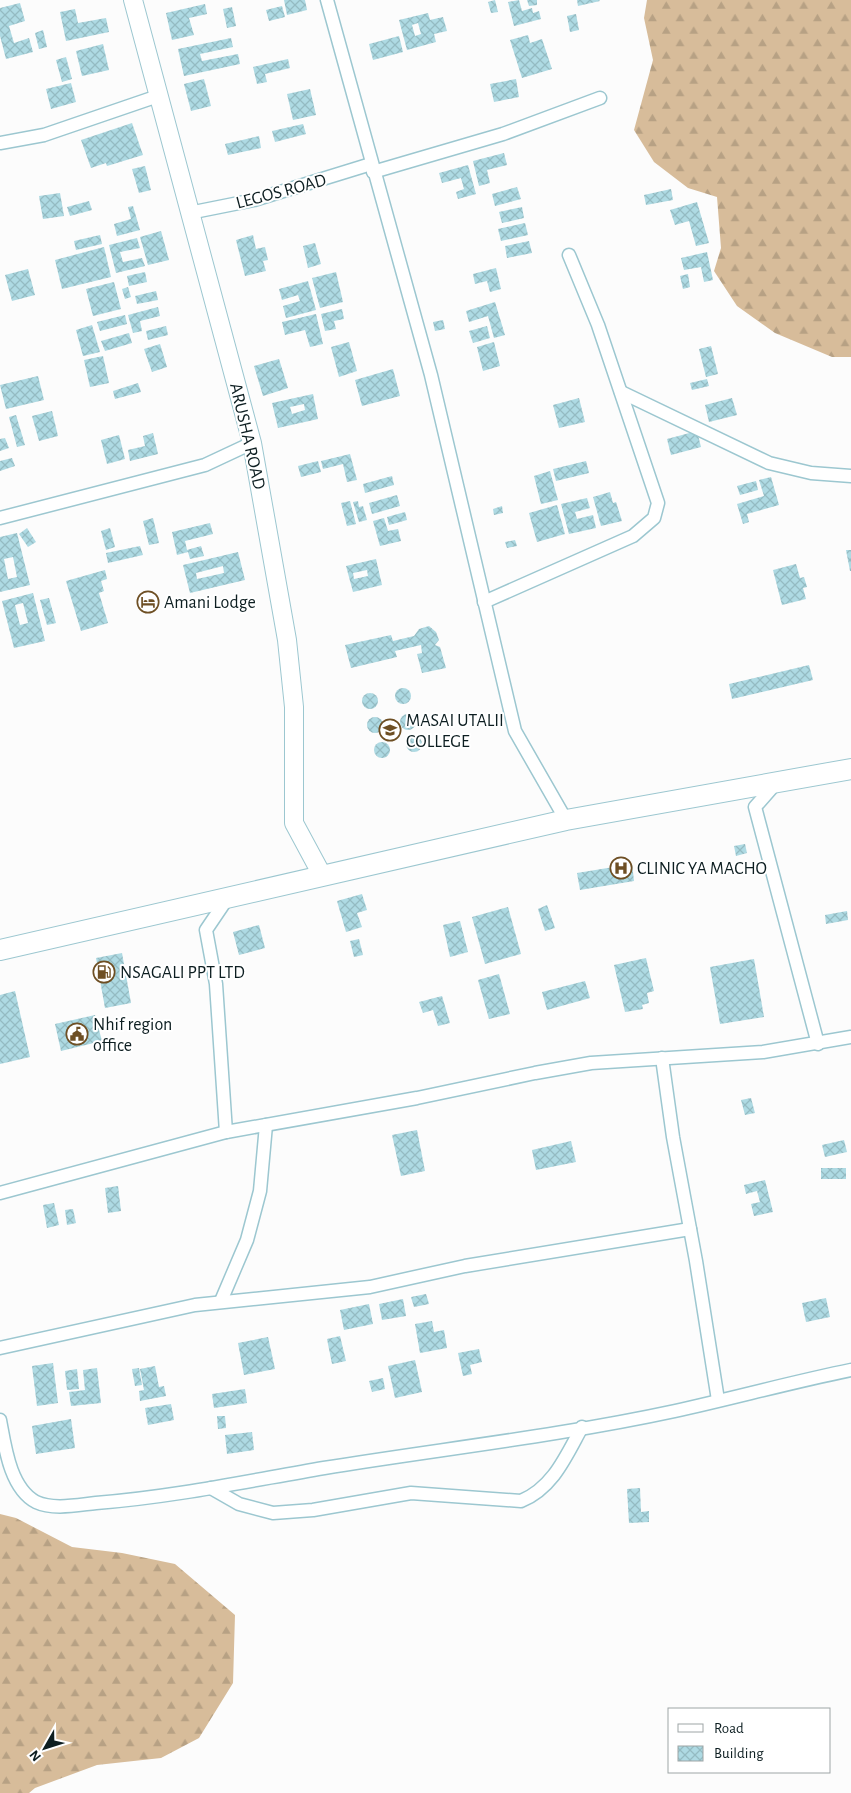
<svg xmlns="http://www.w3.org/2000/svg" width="851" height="1793" viewBox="0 0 851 1793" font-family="'Alegreya Sans',sans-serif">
  <defs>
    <pattern id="forest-firs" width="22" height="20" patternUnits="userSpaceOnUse" patternTransform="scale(1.25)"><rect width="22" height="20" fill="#d7bc9a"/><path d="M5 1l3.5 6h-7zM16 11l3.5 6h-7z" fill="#b7a184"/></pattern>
    <pattern id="building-cross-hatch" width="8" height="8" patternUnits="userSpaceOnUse" patternTransform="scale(1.25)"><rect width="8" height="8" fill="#aedae3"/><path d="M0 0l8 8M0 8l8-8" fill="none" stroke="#94bbc2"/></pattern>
  </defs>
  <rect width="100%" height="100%" fill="#fcfcfc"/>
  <g fill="url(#forest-firs)">
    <polygon points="647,0 851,0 851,357 832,357 775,333 737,306 714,271 721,248 717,197 688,188 654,162 634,130 653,60 644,18"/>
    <polygon points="0,1514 16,1518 72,1547 122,1553 175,1564 235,1615 233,1683 199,1738 161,1758 97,1765 35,1788 29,1793 0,1793"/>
  </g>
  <g fill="url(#building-cross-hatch)" fill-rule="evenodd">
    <polygon points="284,0 305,0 307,10 287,15"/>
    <polygon points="495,0 498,12 491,13 488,2"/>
    <polygon points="519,0 522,11 532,8 533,13 539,11 541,19 514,26 508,2"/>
    <polygon points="527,0 537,0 537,5 529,6"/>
    <polygon points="577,0 599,0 600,1 578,6"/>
    <polygon points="20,3 25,21 9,26 14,43 29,38 33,52 6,59 0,36 0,8"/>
    <polygon points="205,4 207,14 189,18 194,35 172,40 166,13"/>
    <polygon points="282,6 285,17 269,21 266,10"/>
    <polygon points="232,7 236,26 227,28 223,9"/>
    <polygon points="75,9 78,23 106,18 109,32 66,41 60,12"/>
    <path d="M428,13L430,20L443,17L447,31L434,34L436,42L407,50L399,20ZM418,23L421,34L415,36L412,25Z"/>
    <polygon points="576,14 579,30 570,32 567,16"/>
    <polygon points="43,30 47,47 39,49 35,33"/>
    <polygon points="528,35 530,43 542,39 552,69 522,78 510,40"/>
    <polygon points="399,36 403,52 373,60 369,44"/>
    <polygon points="231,38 233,47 200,54 202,61 238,54 240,64 184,76 178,49"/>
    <polygon points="103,44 109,70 82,76 76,51"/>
    <polygon points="66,57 72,79 62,82 56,60"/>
    <polygon points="288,59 290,68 265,74 267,82 257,84 253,67"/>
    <polygon points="204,79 211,106 191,111 184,84"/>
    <polygon points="516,79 519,97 494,102 490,84"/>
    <polygon points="71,83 76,102 51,109 46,89"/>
    <polygon points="310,89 316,115 293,120 287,94"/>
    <polygon points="132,123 143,155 107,166 106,163 91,168 81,140"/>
    <polygon points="303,124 306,134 275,142 272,131"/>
    <polygon points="259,136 261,148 228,155 225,144"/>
    <polygon points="504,153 507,165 487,170 490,183 479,186 473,161"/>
    <polygon points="468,165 476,194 458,199 456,192 464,189 461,178 442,183 439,173"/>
    <polygon points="145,166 151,190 139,193 132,169"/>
    <polygon points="517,187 521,199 495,206 492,194"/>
    <polygon points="671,189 673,200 646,205 644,195"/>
    <polygon points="60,193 64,216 43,219 39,196"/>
    <polygon points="89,201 92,210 70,216 67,207"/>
    <polygon points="697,202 709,243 696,246 689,221 675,225 670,210"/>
    <polygon points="133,206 140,230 117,236 114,224 131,219 128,207"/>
    <polygon points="522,207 524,218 502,223 499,212"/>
    <polygon points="525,223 528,235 501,241 498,229"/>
    <polygon points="161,231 169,260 148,265 140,237"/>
    <polygon points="100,235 102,244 76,250 74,241"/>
    <polygon points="253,235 256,249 265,247 268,260 263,261 266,271 245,276 236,240"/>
    <polygon points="137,238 140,248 120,252 123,262 142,258 145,266 116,273 109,245"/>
    <polygon points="529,241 532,253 507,258 505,246"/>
    <polygon points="315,243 321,264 308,268 303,246"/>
    <polygon points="104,247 111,277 62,289 55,260"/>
    <polygon points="707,252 713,280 704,282 701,267 684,270 681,258"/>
    <polygon points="496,268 501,289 490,292 487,281 475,284 473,274"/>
    <polygon points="28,269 35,295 12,301 5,275"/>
    <polygon points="145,272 147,282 129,286 127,276"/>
    <polygon points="336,272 343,302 320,308 312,278"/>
    <polygon points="688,274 690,287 683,289 680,276"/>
    <polygon points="308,281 316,310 286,318 283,306 300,301 298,295 282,300 279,289"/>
    <polygon points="114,282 121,309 93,316 86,289"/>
    <polygon points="128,287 131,297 125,299 122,289"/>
    <polygon points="156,291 158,300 137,304 135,296"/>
    <polygon points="495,302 505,335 494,338 488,316 469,322 466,311"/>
    <polygon points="158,307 160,316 140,321 142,331 133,333 128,315"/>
    <polygon points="342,309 344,319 334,321 336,329 325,331 321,314"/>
    <polygon points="316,314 323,344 310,347 305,330 285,335 282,322"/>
    <polygon points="125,315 127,324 100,331 97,322"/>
    <polygon points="443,320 445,329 435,331 433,322"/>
    <polygon points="92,325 100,352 83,356 76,330"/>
    <polygon points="166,326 168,335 148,340 146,331"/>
    <polygon points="487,326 490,338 473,343 469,331"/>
    <polygon points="129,333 132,343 105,351 101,341"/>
    <polygon points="349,342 357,371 339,377 331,347"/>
    <polygon points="494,342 500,366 483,371 477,347"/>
    <polygon points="160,344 167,367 152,372 144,349"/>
    <polygon points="711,346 718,374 706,377 699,349"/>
    <polygon points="103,356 109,383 90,387 84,360"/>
    <polygon points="279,359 288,388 263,396 254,366"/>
    <polygon points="393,369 400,396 362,406 355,380"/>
    <polygon points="38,376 44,400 6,409 0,385"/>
    <polygon points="707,379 709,386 692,390 690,383"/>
    <polygon points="138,383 141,392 115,399 113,391"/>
    <path d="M313,394L318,419L278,428L272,403ZM304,404L305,410L292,414L290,407Z"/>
    <polygon points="579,398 585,422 559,428 553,405"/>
    <polygon points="732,398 737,415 709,422 705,405"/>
    <polygon points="52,411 58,436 39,441 32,416"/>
    <polygon points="16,415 25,445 17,447 9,417"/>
    <polygon points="697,431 701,447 671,455 667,439"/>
    <polygon points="153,433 158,454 130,461 128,450 145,446 143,436"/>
    <polygon points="119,435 125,459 107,464 101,440"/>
    <polygon points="5,438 9,448 0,451 0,439"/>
    <polygon points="350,454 357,480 347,482 343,464 323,469 321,461"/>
    <polygon points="12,458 15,466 0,471 0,461"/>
    <polygon points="318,461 321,472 301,477 298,466"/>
    <polygon points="586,461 589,473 556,481 553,469"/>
    <polygon points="550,471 558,500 541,504 534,476"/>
    <polygon points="392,476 394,485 365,493 363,484"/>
    <polygon points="771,477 779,505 747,514 749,522 743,524 737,504 764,496 759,480"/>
    <polygon points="756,481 758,490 740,495 737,486"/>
    <polygon points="610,492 613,503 616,502 622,521 601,526 593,497"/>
    <polygon points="397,495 400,506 372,514 369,503"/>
    <polygon points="587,498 590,508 575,512 577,519 593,515 596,528 569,534 561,504"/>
    <polygon points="350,501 356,524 347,526 341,503"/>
    <polygon points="358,501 359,507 363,506 367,520 359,522 353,502"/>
    <polygon points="557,505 565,534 537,542 529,513"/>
    <polygon points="502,506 503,513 494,515 493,509"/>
    <polygon points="405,512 407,520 389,525 387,517"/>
    <polygon points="153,518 159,543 149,545 143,521"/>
    <polygon points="384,518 388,531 398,529 401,541 380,546 373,521"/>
    <polygon points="210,523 213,534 185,541 187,550 201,546 204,556 190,559 188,552 177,555 172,532"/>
    <polygon points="27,528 36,542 28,547 19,534"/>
    <polygon points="110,528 115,547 106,550 101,531"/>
    <path d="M17,533L30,585L0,592V537ZM13,557L17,577L8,579L4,559Z"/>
    <polygon points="515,540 517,546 507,548 505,542"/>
    <polygon points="140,546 143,555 108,563 106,553"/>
    <polygon points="846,550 851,550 851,571 850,571"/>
    <path d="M238,552L245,580L190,593L183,565ZM223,566L224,573L197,579L196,573Z"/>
    <path d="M376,559L382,585L353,592L346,566ZM367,570L368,576L354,579L353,573Z"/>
    <polygon points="796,564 800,578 804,577 807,587 803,588 806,599 782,605 773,570"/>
    <polygon points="105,570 107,579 101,581 104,591 99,593 108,623 81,631 66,581"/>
    <path d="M33,593L45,641L14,648L2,601ZM23,603L28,623L20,625L15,605Z"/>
    <polygon points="49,598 56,623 47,625 40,600"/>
    <polygon points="429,626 436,632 439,640 435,645 440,647 446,668 422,673 417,654 422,653 421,645 395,651 397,657 351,668 345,645 391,635 393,641 414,636 419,629"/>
    <polygon points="809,665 813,680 732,699 729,684"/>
    <circle cx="403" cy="696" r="8"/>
    <circle cx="370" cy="701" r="8"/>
    <circle cx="408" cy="722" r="8"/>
    <circle cx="375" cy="725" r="8"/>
    <circle cx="414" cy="744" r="8"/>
    <circle cx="382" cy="750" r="8"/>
    <polygon points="745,844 747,853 736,856 734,846"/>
    <polygon points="632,864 634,881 580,890 577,873"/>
    <polygon points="362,894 367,910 357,913 362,927 346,932 337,901"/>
    <polygon points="547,905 555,928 545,931 538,909"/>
    <polygon points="508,907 521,954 485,964 472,917"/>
    <polygon points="847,911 848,920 826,924 825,915"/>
    <polygon points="460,921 468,952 450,957 443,925"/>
    <polygon points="259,925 265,948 239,955 233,932"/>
    <polygon points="359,939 363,955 354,957 350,941"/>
    <polygon points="122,953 131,1003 105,1008 96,958"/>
    <polygon points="646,958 654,991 647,993 649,1003 642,1005 643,1009 625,1012 614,965"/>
    <polygon points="754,959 764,1017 720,1024 710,967"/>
    <polygon points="499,974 510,1014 489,1019 478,980"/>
    <polygon points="585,981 590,998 547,1010 542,992"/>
    <polygon points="15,991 30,1057 0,1064 0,995"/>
    <polygon points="442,996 450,1023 438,1026 433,1010 423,1013 419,1002"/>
    <polygon points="95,1015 102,1041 61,1051 55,1024"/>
    <polygon points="751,1098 755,1113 745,1115 741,1100"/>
    <polygon points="417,1130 425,1171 401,1176 392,1135"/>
    <polygon points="844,1140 847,1152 825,1157 822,1145"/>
    <polygon points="571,1141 576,1162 536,1170 532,1150"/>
    <rect x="821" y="1168" width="25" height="11"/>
    <polygon points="765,1180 773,1212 754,1216 751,1204 760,1202 757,1191 746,1194 744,1185"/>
    <polygon points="118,1186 121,1211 108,1213 105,1188"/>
    <polygon points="54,1203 59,1225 47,1228 43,1205"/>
    <polygon points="73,1209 76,1223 67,1225 65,1210"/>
    <polygon points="426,1294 429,1304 414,1307 411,1297"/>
    <polygon points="826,1298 830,1317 806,1322 802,1303"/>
    <polygon points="403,1299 406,1316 382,1320 379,1304"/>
    <polygon points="369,1304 373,1324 344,1330 340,1310"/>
    <polygon points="432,1321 434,1332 444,1330 447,1348 420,1353 415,1324"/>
    <polygon points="340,1336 346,1361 332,1364 327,1339"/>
    <polygon points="268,1337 275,1369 244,1375 238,1343"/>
    <polygon points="479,1349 482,1362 470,1365 472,1374 463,1376 458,1353"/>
    <polygon points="415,1360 422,1392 395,1398 388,1366"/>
    <polygon points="53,1363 58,1403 37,1406 32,1366"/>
    <polygon points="155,1366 159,1387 164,1386 166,1396 140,1401 139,1391 144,1390 140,1369"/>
    <polygon points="97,1368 101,1403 71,1406 69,1392 85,1390 83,1370"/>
    <polygon points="139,1368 142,1385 135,1386 132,1369"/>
    <polygon points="77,1369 79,1389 67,1390 65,1371"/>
    <polygon points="383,1378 385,1389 372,1392 369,1381"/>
    <polygon points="245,1389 247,1403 214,1408 212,1394"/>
    <polygon points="171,1404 174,1420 148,1425 145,1408"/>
    <polygon points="217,1416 225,1416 226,1428 218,1429"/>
    <polygon points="71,1419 75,1448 36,1454 32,1426"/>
    <polygon points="252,1432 254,1450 227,1454 225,1435"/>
    <polygon points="640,1488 641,1512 649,1511 649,1522 629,1523 627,1489"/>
  </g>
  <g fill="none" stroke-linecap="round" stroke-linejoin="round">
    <g stroke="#9cc7d0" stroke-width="15">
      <g id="minor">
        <polyline points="327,0 431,375 515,731 566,820"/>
        <polyline points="0,143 44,135 158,96"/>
        <polyline points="373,172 503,134 600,98"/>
        <polyline points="189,213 254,200 371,164"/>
        <polyline points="621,392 769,463 811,473 851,476"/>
        <polyline points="0,518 205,465 252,443"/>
        <polyline points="484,602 633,536 654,518 658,503 598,325 569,255"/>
        <polyline points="777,782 755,807 818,1044"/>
        <polyline points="662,1058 673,1137 696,1261 718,1400"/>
        <polyline points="226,1132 216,984 206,930 229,896"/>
        <polyline points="0,1193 226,1132 417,1098 535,1073 591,1063 763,1052 851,1037"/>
        <polyline points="221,1301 247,1240 260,1191 266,1125"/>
        <polyline points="0,1348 195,1305 370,1287 465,1266 690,1229"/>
        <path d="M0,1420C5,1447 10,1488 36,1502C53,1510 77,1505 96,1503C173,1497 248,1481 324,1468C441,1449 559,1436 675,1411C734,1398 792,1382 851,1370"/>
        <path d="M211,1488L239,1504L273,1513L313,1510L411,1493L521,1501C553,1488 566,1456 582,1427"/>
      </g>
    </g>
    <g stroke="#9cc7d0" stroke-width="20">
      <polyline id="secondary" points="133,0 252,443 287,640 294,707 294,823 322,875"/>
    </g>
    <g stroke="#9cc7d0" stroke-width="22">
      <polyline id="trunk" points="0,950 566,820 851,769"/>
    </g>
    <use href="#minor" stroke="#fff" stroke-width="12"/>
    <use href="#secondary" stroke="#fff" stroke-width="18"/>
    <use href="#trunk" stroke="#fff" stroke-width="20"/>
  </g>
  <defs>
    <g id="hotel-ring" transform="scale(1.125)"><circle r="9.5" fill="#fff" stroke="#6e4f24" stroke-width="1.5"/><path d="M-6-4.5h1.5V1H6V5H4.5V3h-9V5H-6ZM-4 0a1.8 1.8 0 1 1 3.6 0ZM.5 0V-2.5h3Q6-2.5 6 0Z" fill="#6e4f24"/></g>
    <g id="university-ring" transform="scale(1.125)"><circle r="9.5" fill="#fff" stroke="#6e4f24" stroke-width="1.5"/><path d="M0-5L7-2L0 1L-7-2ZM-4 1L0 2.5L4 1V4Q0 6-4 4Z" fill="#6e4f24"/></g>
    <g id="hospital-ring" transform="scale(1.125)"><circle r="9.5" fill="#fff" stroke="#6e4f24" stroke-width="1.5"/><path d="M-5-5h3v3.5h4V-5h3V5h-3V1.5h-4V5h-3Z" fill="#6e4f24"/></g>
    <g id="fuel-ring" transform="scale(1.125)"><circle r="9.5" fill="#fff" stroke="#6e4f24" stroke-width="1.5"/><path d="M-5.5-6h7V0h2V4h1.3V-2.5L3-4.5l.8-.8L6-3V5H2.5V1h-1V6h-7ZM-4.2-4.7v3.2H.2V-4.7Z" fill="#6e4f24"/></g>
    <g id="civic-ring" transform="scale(1.125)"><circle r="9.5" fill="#fff" stroke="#6e4f24" stroke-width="1.5"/><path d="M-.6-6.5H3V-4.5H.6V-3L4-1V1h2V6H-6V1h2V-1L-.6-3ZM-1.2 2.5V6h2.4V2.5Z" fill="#6e4f24"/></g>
  </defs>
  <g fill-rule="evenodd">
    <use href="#hotel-ring" x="148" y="602"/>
    <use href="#university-ring" x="390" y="730"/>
    <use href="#hospital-ring" x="621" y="868"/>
    <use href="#fuel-ring" x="104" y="972"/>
    <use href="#civic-ring" x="77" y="1034"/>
  </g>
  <g text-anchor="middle" stroke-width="4" stroke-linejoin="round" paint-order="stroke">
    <g font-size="18" fill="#0d1e21" stroke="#fff">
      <text transform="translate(281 191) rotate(-15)" y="6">LEGOS ROAD</text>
      <text transform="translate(248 436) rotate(77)" y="6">ARUSHA ROAD</text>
    </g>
    <g font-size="18" fill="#0d1e21" stroke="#fff" text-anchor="start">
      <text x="164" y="608">Amani Lodge</text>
      <text x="406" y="726">MASAI UTALII<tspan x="406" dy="21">COLLEGE</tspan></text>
      <text x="637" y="874">CLINIC YA MACHO</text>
      <text x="120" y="978">NSAGALI PPT LTD</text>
      <text x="93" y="1030">Nhif region<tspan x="93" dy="21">office</tspan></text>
    </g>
  </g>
  <rect x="668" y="1708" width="162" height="65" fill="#ffffff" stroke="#9ea5a6"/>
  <rect x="678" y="1724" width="25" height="8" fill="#ffffff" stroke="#9ea5a6"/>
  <text x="714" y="1733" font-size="15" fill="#0d1e21">Road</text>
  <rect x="678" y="1746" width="25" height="15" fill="url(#building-cross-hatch)" stroke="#9ea5a6"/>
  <text x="714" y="1758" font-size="15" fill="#0d1e21">Building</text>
  <g transform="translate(45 1748) rotate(231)" stroke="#ffffff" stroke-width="4" paint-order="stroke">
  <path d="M0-4L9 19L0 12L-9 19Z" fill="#0d1e21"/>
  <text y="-8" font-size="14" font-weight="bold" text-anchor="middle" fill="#0d1e21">N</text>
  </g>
</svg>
